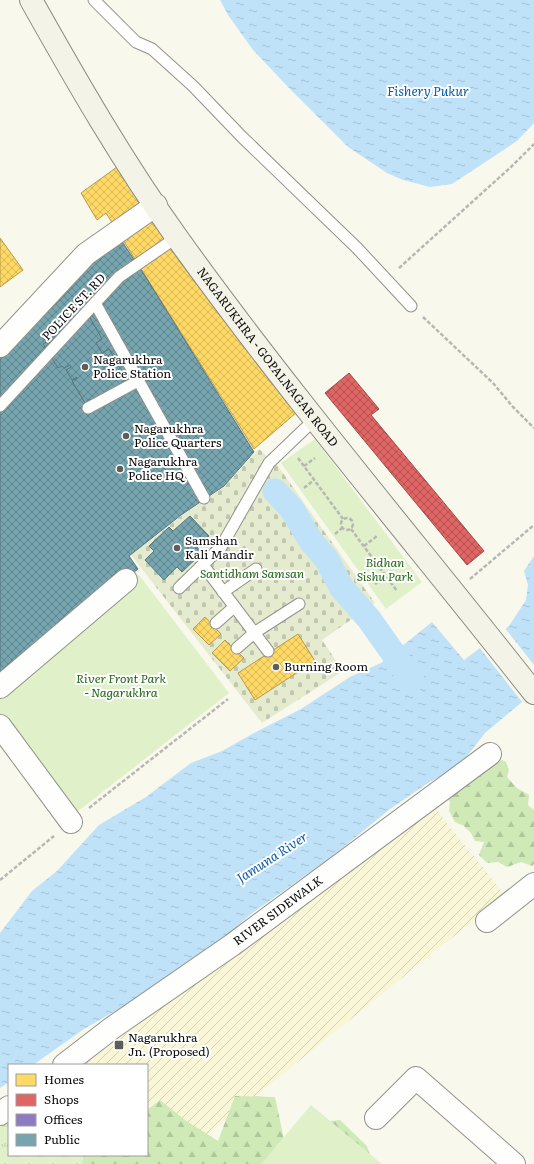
<svg xmlns="http://www.w3.org/2000/svg" width="534" height="1164" viewBox="0 0 534 1164" font-family="Literata,serif">
  <defs>
    <pattern id="farmland-furrows" width="10" height="10" patternUnits="userSpaceOnUse"><rect width="10" height="10" fill="#f8f6d6"/><path d="M-1 1l2-2M0 10L10 0M9 11l2-2" fill="none" stroke="#d3d2b6"/></pattern>
    <pattern id="grass-tufts" width="24" height="20" patternUnits="userSpaceOnUse"><rect width="24" height="20" fill="#e0f1ca"/><path d="M3 7l-1-3M5 7V3M7 7l1-3M15 17l-1-3M17 17v-4M19 17l1-3" fill="none" stroke="#bfcdac"/></pattern>
    <pattern id="forest-firs" width="22" height="20" patternUnits="userSpaceOnUse"><rect width="22" height="20" fill="#cfeab7"/><path d="M5 1l3.5 6h-7zM16 11l3.5 6h-7z" fill="#b0c79c"/></pattern>
    <pattern id="cemetery-stones" width="16" height="16" patternUnits="userSpaceOnUse"><rect width="16" height="16" fill="#e4ebcf"/><path d="M2 7V4a2 2 0 0 1 4 0v3zM10 15v-3a2 2 0 0 1 4 0v3z" fill="#c2c8b0"/></pattern>
    <pattern id="water-ripples" width="26" height="14" patternUnits="userSpaceOnUse"><rect width="26" height="14" fill="#bfe2f8"/><path d="M2 4q2-2 4 0t4 0M15 11q2-2 4 0t4 0" fill="none" stroke="#a3c1d3"/></pattern>
    <pattern id="homes-cross-hatch" width="8" height="8" patternUnits="userSpaceOnUse"><rect width="8" height="8" fill="#ffd966"/><path d="M0 0l8 8M0 8l8-8" fill="none" stroke="#d9b957"/></pattern>
    <pattern id="shops-cross-hatch" width="8" height="8" patternUnits="userSpaceOnUse"><rect width="8" height="8" fill="#e06666"/><path d="M0 0l8 8M0 8l8-8" fill="none" stroke="#b45252"/></pattern>
    <pattern id="offices-cross-hatch" width="8" height="8" patternUnits="userSpaceOnUse"><rect width="8" height="8" fill="#8e7cc3"/><path d="M0 0l8 8M0 8l8-8" fill="none" stroke="#72649d"/></pattern>
    <pattern id="public-cross-hatch" width="8" height="8" patternUnits="userSpaceOnUse"><rect width="8" height="8" fill="#76a5af"/><path d="M0 0l8 8M0 8l8-8" fill="none" stroke="#5f858d"/></pattern>
  </defs>
  <rect width="100%" height="100%" fill="#f9f8ed"/>
  <polygon fill="url(#farmland-furrows)" points="434,807 505,895 171,1164 147,1141 147,1065 83,1065"/>
  <polygon fill="url(#grass-tufts)" points="9,1095 9,1155 134,1155 126,1164 0,1164 0,1101"/>
  <g fill="url(#forest-firs)">
    <polygon points="498,758 506,762 509,770 507,777 517,788 529,795 528,805 534,810 534,864 532,866 521,862 507,867 498,862 487,863 479,855 484,842 475,841 471,833 464,826 455,822 449,811 450,802 440,784"/>
    <polygon points="235,1096 275,1097 285,1144 310,1123 340,1120 367,1146 373,1164 82,1164 84,1155 147,1155 147,1110 160,1100 185,1120 218,1141"/>
  </g>
  <polygon fill="url(#cemetery-stones)" points="259,449 278,466 375,603 322,640 343,671 262,723 131,555 181,516 223,488"/>
  <g fill="#e0f1ca">
    <polygon points="315,439 422,582 386,609 281,463"/>
    <polygon points="139,575 229,693 72,816 0,719 0,692"/>
    <polygon points="311,1105 382,1164 261,1164"/>
  </g>
  <g fill="url(#water-ripples)">
    <polygon points="220,0 534,0 534,123 517,141 452,184 430,187 403,180 387,173 348,147 290,89 253,50 228,15"/>
    <polygon points="534,556 534,692 485,733 468,755 453,770 431,781 390,809 330,858 251,914 191,967 84,1029 33,1065 9,1065 9,1082 0,1088 0,933 32,891 57,871 99,825 146,797 191,763 222,751 254,733 301,709 350,677 381,663 432,622 464,660 509,626 526,600 528,585 524,571"/>
  </g>
  <polygon fill="#f9f8ed" points="504,627 534,665 534,694 523,703 479,647"/>
  <g fill="url(#homes-cross-hatch)" stroke="#b69b4a">
    <polygon points="117,167 180,262 242,344 297,412 254,449 106,213 97,220 81,193"/>
    <polygon points="0,238 23,270 0,287"/>
    <polygon points="128,255 145,280 138,284 122,259"/>
    <polygon points="118,393 122,400 129,397 161,459 170,454 175,464 168,468 171,473 147,486 144,480 136,485 127,468 120,470 93,418 105,412 100,403"/>
    <polygon points="176,473 180,480 185,477 198,499 192,503 193,505 166,521 164,518 159,521 142,493"/>
    <polygon points="205,617 221,634 209,645 193,629"/>
    <polygon points="298,634 315,661 255,700 238,673"/>
    <polygon points="225,640 244,658 230,671 212,653"/>
  </g>
  <polygon fill="url(#shops-cross-hatch)" stroke="#a04a4a" points="349,373 379,409 371,415 484,551 467,565 325,393"/>
  <polygon fill="url(#offices-cross-hatch)" stroke="#665a8c" points="0,463 29,496 0,521"/>
  <g fill="url(#public-cross-hatch)" stroke="#56767e">
    <polygon points="113,228 147,279 254,452 224,486 181,515 129,556 138,569 0,681 0,341"/>
    <polygon points="89,316 102,339 96,343 102,353 109,349 115,359 107,365 112,373 119,370 128,384 93,404 90,399 85,403 72,381 77,378 77,377 72,380 66,370 71,367 70,365 64,368 62,366 58,368 43,344"/>
    <polygon points="190,516 209,536 197,547 202,553 182,572 177,567 164,580 145,560 154,551 149,546 169,527 173,531"/>
  </g>
  <g fill="none" stroke-linecap="round" stroke-linejoin="round">
    <polyline stroke="#bfe2f8" stroke-width="25" points="275,491 291,508 311,541 327,560 341,587 369,619 412,680"/>
    <g stroke="#92918c" stroke-width="13">
      <g id="service">
        <polyline points="94,0 136,42 152,49 193,86 242,137 357,248 411,306"/>
        <polyline points="95,303 204,498"/>
        <polyline points="0,406 119,277 177,237"/>
        <polyline points="88,408 138,381"/>
        <polyline points="203,565 268,651"/>
        <polyline points="179,588 221,547 269,463 315,419"/>
        <polyline points="223,592 256,569"/>
        <polyline points="216,623 234,607"/>
        <polyline points="237,648 254,633 299,604"/>
      </g>
    </g>
    <g stroke="#92918c" stroke-width="24">
      <g id="minor">
        <polyline points="0,346 86,254 156,205"/>
        <polyline points="0,687 126,580"/>
        <polyline points="0,726 71,822"/>
        <polyline points="487,921 534,884"/>
        <path id="s1" d="M64,1065L112,1028L232,945L490,754"/>
        <polyline points="0,1114 9,1107"/>
        <polyline points="376,1118 416,1078 514,1164"/>
      </g>
    </g>
    <g stroke="#888883" stroke-width="24">
      <g id="secondary">
        <path id="s2" d="M31,0C77,82 123,162 178,239C290,395 415,542 534,693"/>
      </g>
    </g>
    <g stroke="#b7b7b5" stroke-width="2.5" stroke-dasharray="4 2" stroke-linecap="butt">
      <polyline points="399,268 512,166 534,144"/>
      <polyline points="423,317 493,383 513,407 534,428"/>
      <polyline points="298,458 343,519"/>
      <polyline points="304,466 315,458"/>
      <polyline points="304,488 314,480"/>
      <circle cx="347" cy="524" r="6"/>
      <polyline points="351,529 397,591"/>
      <polyline points="335,534 342,528"/>
      <polyline points="364,546 377,536"/>
      <polyline points="470,579 534,525"/>
      <polyline points="375,584 386,576"/>
      <polyline points="89,808 228,699"/>
      <polyline points="0,880 54,836"/>
    </g>
    <use href="#service" stroke="#fefefc" stroke-width="11"/>
    <use href="#minor" stroke="#fefefc" stroke-width="22"/>
    <use href="#secondary" stroke="#f4f3e7" stroke-width="22"/>
  </g>
  <g fill="#5e5d59" stroke="#fff" stroke-width="1.5">
    <circle cx="85" cy="367" r="4"/>
    <circle cx="126" cy="436" r="4"/>
    <circle cx="120" cy="469" r="4"/>
    <circle cx="177" cy="548" r="4"/>
    <circle cx="276" cy="667" r="4"/>
    <rect x="114" y="1040" width="10" height="10" rx="2"/>
  </g>
  <g text-anchor="middle" stroke-width="4" stroke-linejoin="round" paint-order="stroke">
    <g font-size="12" fill="#0a0a0a" stroke="#fff">
      <text transform="translate(74 307) rotate(-47)" y="4">POLICE ST. RD</text>
      <text dy="4" stroke="none"><textPath href="#s2" startOffset="429">NAGARUKHRA - GOPALNAGAR ROAD</textPath></text>
      <text dy="4" stroke="none"><textPath href="#s1" startOffset="264">RIVER SIDEWALK</textPath></text>
    </g>
    <g font-size="12" fill="#0a0a0a" stroke="#fff" text-anchor="start">
      <text x="93" y="364">Nagarukhra<tspan x="93" dy="14">Police Station</tspan></text>
      <text x="134" y="433">Nagarukhra<tspan x="134" dy="14">Police Quarters</tspan></text>
      <text x="128" y="466">Nagarukhra<tspan x="128" dy="14">Police HQ</tspan></text>
      <text x="185" y="545">Samshan<tspan x="185" dy="14">Kali Mandir</tspan></text>
      <text x="284" y="671">Burning Room</text>
      <text x="128" y="1042">Nagarukhra<tspan x="128" dy="14">Jn. (Proposed)</tspan></text>
    </g>
    <g font-size="12" font-style="italic" fill="#236616" stroke="#fff">
      <text x="385" y="567">Bidhan<tspan x="385" dy="14">Sishu Park</tspan></text>
      <text x="252" y="578">Santidham Samsan</text>
      <text x="121" y="683">River Front Park<tspan x="121" dy="14">- Nagarukhra</tspan></text>
    </g>
    <g font-size="13" font-style="italic" fill="#0a5ba4" stroke="#fff">
      <text x="428" y="96">Fishery Pukur</text>
      <text transform="translate(272 857) rotate(-33)" y="5">Jamuna River</text>
    </g>
  </g>
  <rect x="8" y="1064" width="140" height="92" fill="#ffffff" stroke="#9d9d9d"/>
  <rect x="16" y="1074" width="20" height="12" fill="#ffd966" stroke="#9d9d9d"/>
  <text x="44" y="1084" font-size="12" fill="#0a0a0a">Homes</text>
  <rect x="16" y="1094" width="20" height="12" fill="#e06666" stroke="#9d9d9d"/>
  <text x="44" y="1104" font-size="12" fill="#0a0a0a">Shops</text>
  <rect x="16" y="1114" width="20" height="12" fill="#8e7cc3" stroke="#9d9d9d"/>
  <text x="44" y="1124" font-size="12" fill="#0a0a0a">Offices</text>
  <rect x="16" y="1134" width="20" height="12" fill="#76a5af" stroke="#9d9d9d"/>
  <text x="44" y="1144" font-size="12" fill="#0a0a0a">Public</text>
</svg>
